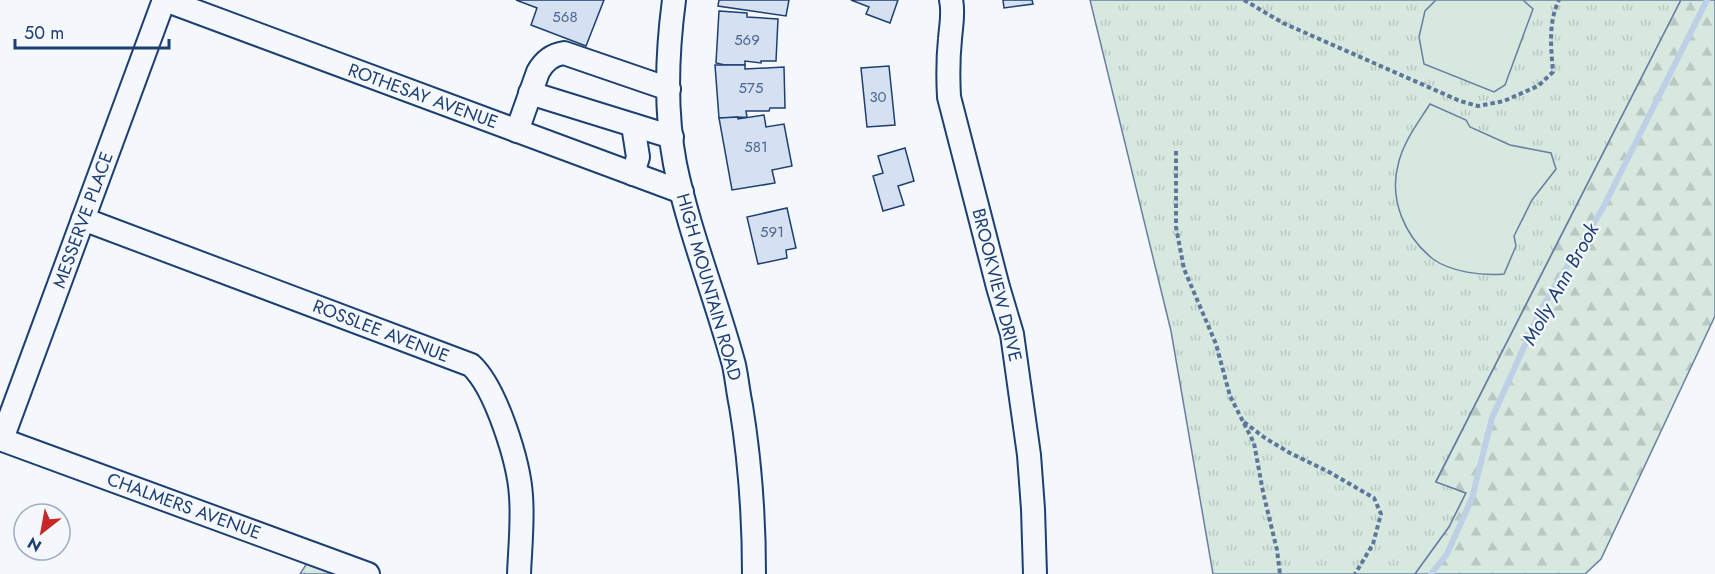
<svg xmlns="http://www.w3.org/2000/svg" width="1715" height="574" viewBox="0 0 1715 574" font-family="Jost,sans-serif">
  <defs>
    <pattern id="grass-tufts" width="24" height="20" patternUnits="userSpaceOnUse" patternTransform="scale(1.5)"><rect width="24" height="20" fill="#d7e8df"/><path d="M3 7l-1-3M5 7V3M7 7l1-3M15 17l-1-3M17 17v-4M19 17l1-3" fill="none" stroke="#b8c8c3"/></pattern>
    <pattern id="forest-firs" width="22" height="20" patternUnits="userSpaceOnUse" patternTransform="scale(1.5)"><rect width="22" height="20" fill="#d7e8df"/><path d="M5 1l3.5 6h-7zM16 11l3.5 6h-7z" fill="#b8c8c3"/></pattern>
  </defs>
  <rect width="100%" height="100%" fill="#f4f7fb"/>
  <polygon fill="url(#grass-tufts)" stroke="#687fa3" stroke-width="1.5" points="1090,0 1681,0 1436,481 1466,493 1449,527 1415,574 1213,574 1171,331"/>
  <g fill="url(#forest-firs)" stroke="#687fa3" stroke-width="1.5">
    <polygon points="1681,0 1715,0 1715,316 1601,559 1585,574 1415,574 1449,527 1466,493 1436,482"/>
    <polygon points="313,554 360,574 300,574"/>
  </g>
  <g fill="#d7e8df" stroke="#687fa3" stroke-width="1.5">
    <polygon points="1436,0 1523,0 1533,9 1505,85 1494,92 1424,64 1419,37 1425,11"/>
    <path d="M1430,104L1466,120L1470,127L1510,145L1551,153L1556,169L1532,200L1514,236L1516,246L1504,274C1482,276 1451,272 1433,259C1405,237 1389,200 1398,165C1403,142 1418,123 1430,104Z"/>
  </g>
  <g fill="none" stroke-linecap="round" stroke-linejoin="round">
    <polyline stroke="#bed0e5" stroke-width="6" points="1431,574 1447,554 1472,498 1492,418 1541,309 1603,208 1707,0"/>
  </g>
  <g fill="#d5e0f0" stroke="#1d3f73" stroke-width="1.5">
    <polygon points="516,0 604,0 586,46 531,25 537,8"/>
    <polygon points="719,0 789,0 786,16 718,6"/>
    <polygon points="851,0 898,0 890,23 866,14 869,7"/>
    <polygon points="1003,0 1032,0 1033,4 1004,8"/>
    <polygon points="719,11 747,13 747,17 778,19 776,61 761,61 761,63 745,61 745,65 725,65 716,63"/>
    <polygon points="715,65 745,65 745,69 784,67 785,108 770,108 769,111 746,111 747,117 719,118"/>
    <polygon points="889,66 895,125 867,127 861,68"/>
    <polygon points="764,115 766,127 784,124 792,166 772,170 775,183 732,190 719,118 738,117 738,119"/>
    <polygon points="905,148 914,181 898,186 904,205 883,211 873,176 883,173 878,156"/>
    <polygon points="787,208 796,248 786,250 787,258 758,264 747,217"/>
  </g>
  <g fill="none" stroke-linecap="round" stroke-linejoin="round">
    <g stroke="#1d3f73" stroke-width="26">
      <g id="minor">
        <polyline points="165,0 682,192"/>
        <path d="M674,0C667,53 665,111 675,164C689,232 716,298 734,365C737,379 738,392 741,406C750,461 754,518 754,574"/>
        <path d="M951,0C954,13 951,25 950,39C948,58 948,78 949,97L998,287L1012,334L1029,455L1033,509L1035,574"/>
        <polyline points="530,93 672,137"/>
        <path d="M517,131L538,72C544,61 551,55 564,53L669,89"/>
        <polyline points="633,174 638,157 633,125"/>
        <path d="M83,219L471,365C496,388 519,462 521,496C523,521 520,549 519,574"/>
        <polyline points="0,439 368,574"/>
        <polyline points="2,439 164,0"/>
      </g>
    </g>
    <g stroke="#5e769c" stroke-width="4" stroke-dasharray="4.5 3" stroke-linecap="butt">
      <path d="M1244,0L1283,23L1460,101L1478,106L1504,101L1538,86L1553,72C1551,47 1548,23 1559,0"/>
      <polyline points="1176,151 1176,227 1184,269 1216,344 1230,396 1254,443 1263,492 1277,550 1280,574"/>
      <polyline points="1244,422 1265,438 1290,453 1329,472 1374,498 1381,514 1373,544 1355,574"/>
    </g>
    <use href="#minor" stroke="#f4f7fb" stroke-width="22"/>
  </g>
  <g text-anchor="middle" stroke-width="4.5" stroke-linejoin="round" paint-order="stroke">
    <g font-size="15" fill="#4b6792">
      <text x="565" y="22">568</text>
      <text x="747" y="45">569</text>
      <text x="751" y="93">575</text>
      <text x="878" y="102">30</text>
      <text x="756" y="152">581</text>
      <text x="772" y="237">591</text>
    </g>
    <g font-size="18" fill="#1d3f73" stroke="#f4f7fb">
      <text transform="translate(423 96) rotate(20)" y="6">ROTHESAY AVENUE</text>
      <text transform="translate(83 220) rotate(-70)" y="6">MESSERVE PLACE</text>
      <text transform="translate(997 285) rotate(76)" y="6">BROOKVIEW DRIVE</text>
      <text transform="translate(709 287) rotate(74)" y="6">HIGH MOUNTAIN ROAD</text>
      <text transform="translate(381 331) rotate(21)" y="6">ROSSLEE AVENUE</text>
      <text transform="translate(184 506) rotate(20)" y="6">CHALMERS AVENUE</text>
    </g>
    <g font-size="20" font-style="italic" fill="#1d3f73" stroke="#f4f7fb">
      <text transform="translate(1560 284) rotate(-61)" y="7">Molly Ann Brook</text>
    </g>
  </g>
  <g transform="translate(42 532) rotate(211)"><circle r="28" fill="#f4f7fb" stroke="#9eadc5" stroke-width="1.5"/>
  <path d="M0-4.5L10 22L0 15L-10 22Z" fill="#c62828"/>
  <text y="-9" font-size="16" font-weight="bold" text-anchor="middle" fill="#1d3f73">N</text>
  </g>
  <path d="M15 39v9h154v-9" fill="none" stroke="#1d3f73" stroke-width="3"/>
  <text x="24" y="39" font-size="18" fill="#1d3f73" stroke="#f4f7fb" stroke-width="4.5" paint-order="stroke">50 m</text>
</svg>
